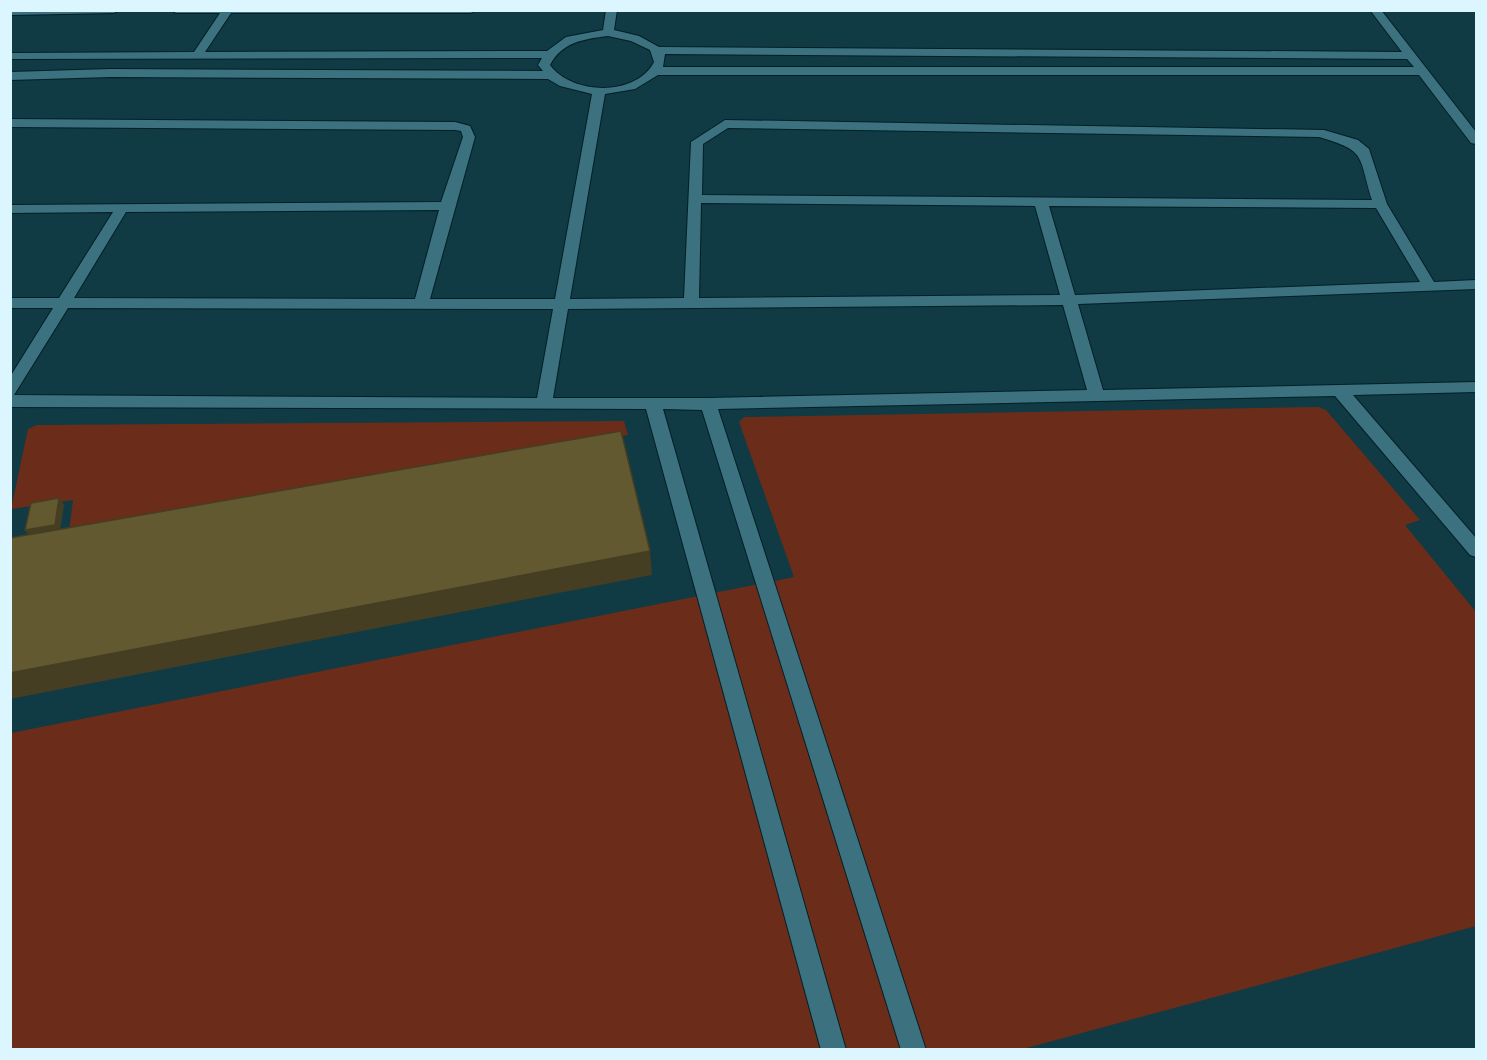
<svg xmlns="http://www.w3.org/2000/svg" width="1487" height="1060" viewBox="0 0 1487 1060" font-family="Ubuntu,sans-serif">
  <rect width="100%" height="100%" fill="#103a44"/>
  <g fill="#6b2d1a">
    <polygon points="1318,407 1326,410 1420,520 1405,525 1476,612 1476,926 1023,1049 11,1050 11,733 794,577 739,422 744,417"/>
    <polygon points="624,421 628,435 69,531 73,500 11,509 28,429 37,425"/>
  </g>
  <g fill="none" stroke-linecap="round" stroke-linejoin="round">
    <g stroke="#031f26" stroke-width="2">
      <g id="street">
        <polygon points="10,10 119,10 114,13 10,15"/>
        <path d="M171,10H476L471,13H231L205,52L547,51L566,37L603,30L606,10H617L614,30L639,36L659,47L1402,52L1370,10H1381L1476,132V144L1471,143L1419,75H658L635,89L605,94L570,299L684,298L691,142L725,120L1324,130L1358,140L1369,149L1387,204L1434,282L1476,280V289L1078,304L1103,390L1476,382V392L1353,395L1476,538V557L1470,555L1335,396L718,409L926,1050H901L702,410L663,409L846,1050H821L646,409L10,407V377L53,308H10V298H59L113,212L10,213V205L441,202L463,137L461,131L455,130L10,127V119L455,122L470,126L475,137L430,299H555L592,94L560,86L548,79L111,77L10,80V72L111,69L543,71L538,65L542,58L10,59V53L194,52L220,13H176ZM608,36L631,41L650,50L654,62C636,97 572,95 550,65C562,42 584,39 608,36ZM665,54L1407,59L1414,67H663ZM728,128L1319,137C1367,151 1358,155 1372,200L702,195L703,144ZM701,203L1035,206L1060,295L699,298ZM1049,206L1376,208L1420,282L1075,295ZM439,210L415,299L74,298L126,212ZM1063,305L1087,390L708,398H553L568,309ZM68,308L553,309L537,398L14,395Z"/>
      </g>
    </g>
    <use href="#street" fill="#3c717f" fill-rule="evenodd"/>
  </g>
  <g fill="#453e22">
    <polygon points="59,498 64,505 60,532 30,537 25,530"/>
    <polygon points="650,551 652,575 10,699 10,673"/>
  </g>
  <g fill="#625931" stroke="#453e22" stroke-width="1.5">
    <polygon points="621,431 650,551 10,673 10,538"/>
    <polygon points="59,498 55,525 25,530 31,503"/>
  </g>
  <rect width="1487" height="1060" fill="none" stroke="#dbf6fe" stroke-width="24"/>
</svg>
